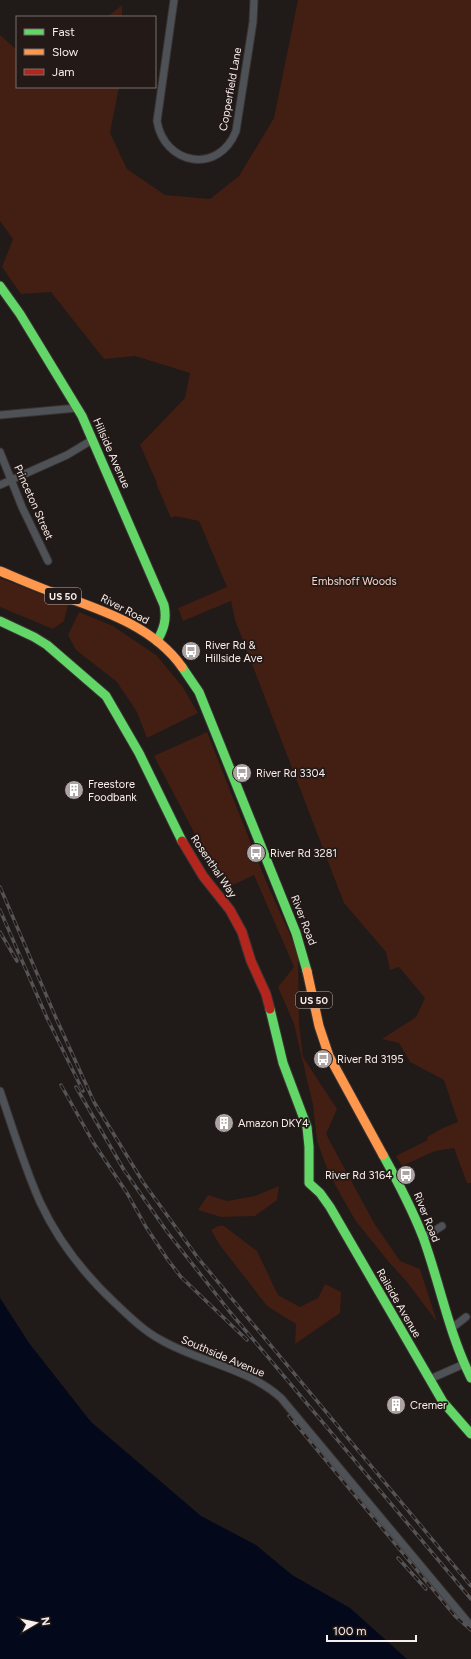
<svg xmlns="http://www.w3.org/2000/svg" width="471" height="1659" viewBox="0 0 471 1659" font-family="Figtree,sans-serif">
  <rect width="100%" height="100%" fill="#201a19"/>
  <g fill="#431e12">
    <polygon points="298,0 471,0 471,1183 467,1183 454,1148 435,1151 402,1166 396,1156 428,1140 427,1137 443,1128 458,1122 444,1080 410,1062 399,1043 382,1039 416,1017 425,998 399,967 390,970 386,952 344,903 235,620 231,601 183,621 178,608 227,587 199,521 175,516 171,518 156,483 157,483 140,445 185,398 190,373 135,356 104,359 51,292 21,294 2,267 13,239 0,221 0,35 17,50 17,87 119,87 110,133 127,169 165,195 210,199 239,176 274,118"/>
    <polygon points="122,5 122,17 107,17"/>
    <polygon points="0,578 68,605 64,621 53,629 0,607"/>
    <polygon points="79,612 113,626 156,655 182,686 198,713 147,738 137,712 117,682 76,650 68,635"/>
    <polygon points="207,732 263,874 298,953 299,1024 303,1057 337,1109 326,1134 374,1223 400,1261 420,1269 437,1322 407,1282 388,1261 355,1220 329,1174 317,1141 313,1105 294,1024 278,987 294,967 254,875 231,886 207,857 154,756"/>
    <polygon points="279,1186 277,1200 255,1216 221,1217 198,1210 208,1195 227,1201 255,1196"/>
    <polygon points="218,1226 224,1226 257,1251 278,1295 300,1307 318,1298 325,1284 341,1292 340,1313 295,1344 296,1324 267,1306 219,1244 211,1230"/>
  </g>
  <polygon fill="#03081b" points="0,1298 29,1343 91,1422 201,1516 256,1545 292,1575 350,1608 407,1659 0,1659"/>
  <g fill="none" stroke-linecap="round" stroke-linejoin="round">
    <g stroke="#393433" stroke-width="9">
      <g id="street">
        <path d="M174,0L157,121C164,165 219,175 236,131L253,22L254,0"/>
        <polyline points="0,415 77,408"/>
        <polyline points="0,452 22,507 48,561"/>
        <polyline points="0,485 67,455 92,440"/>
        <path d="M0,1091C13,1129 24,1166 40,1202C58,1241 85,1275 116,1304C130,1317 144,1331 161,1340C199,1362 248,1368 281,1398L471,1626"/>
        <polyline points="423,1238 442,1226"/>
        <polyline points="452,1328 466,1317"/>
        <polyline points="430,1379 464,1364"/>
      </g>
    </g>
    <g stroke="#393433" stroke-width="11">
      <g id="fast">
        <path d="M0,286L20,314L82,416L164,605C167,619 164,629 157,641"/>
        <polyline points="0,621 34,637 47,645 106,696 139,753 182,841"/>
        <polyline points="182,667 199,692 296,933 307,971"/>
        <polyline points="270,1009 283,1063 307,1127 309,1147 309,1183 320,1193 330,1207 443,1402 471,1434"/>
        <path d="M383,1155C398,1182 412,1209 423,1237C440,1284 449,1334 471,1378"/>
      </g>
    </g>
    <g stroke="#393433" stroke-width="11">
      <g id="slow">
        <path d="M0,571C19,579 37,587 57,594C101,610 153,626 182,667"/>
        <polyline points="307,971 319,1026 329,1056 383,1155"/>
      </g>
    </g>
    <g stroke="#393433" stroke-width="11">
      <polyline id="jam" points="182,841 203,876 230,910 242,932 251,961 266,994 270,1009"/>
    </g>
    <use href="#street" stroke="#4e5257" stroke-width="7"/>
    <use href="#fast" stroke="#63d668" stroke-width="9"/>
    <use href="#slow" stroke="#ff974d" stroke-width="9"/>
    <use href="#jam" stroke="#b3261e" stroke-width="9"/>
    <g stroke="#545355" stroke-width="3.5">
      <g id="rail">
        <polyline points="0,887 56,1018 94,1102 143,1182 198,1258 471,1586"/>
        <polyline points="0,910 47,1018 83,1091"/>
        <polyline points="0,932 17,961"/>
        <polyline points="61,1085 93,1142 127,1193 146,1227 168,1260 181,1277 247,1340"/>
        <polyline points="76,1087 124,1170 168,1233 230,1312 471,1599"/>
        <polyline points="289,1416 455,1616 471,1630"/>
        <polyline points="398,1558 426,1589"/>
      </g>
    </g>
    <use href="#rail" stroke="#231916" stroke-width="2" stroke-dasharray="6" stroke-linecap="butt"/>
  </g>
  <defs>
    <g id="bus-disc" transform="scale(1)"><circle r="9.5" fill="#aca4a3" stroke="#231916"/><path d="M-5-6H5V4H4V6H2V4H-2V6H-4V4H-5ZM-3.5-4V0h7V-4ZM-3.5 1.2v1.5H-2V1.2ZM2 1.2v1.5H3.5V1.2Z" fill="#fff"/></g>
    <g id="building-disc" transform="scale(1)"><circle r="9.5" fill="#aca4a3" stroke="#231916"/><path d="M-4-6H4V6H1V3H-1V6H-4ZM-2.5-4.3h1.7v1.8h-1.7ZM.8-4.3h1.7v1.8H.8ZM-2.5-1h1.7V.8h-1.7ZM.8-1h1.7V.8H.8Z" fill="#fff"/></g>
  </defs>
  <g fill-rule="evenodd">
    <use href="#bus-disc" x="191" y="651"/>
    <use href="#bus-disc" x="242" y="773"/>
    <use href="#building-disc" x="74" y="790"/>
    <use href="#bus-disc" x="256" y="853"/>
    <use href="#bus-disc" x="323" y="1059"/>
    <use href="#building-disc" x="224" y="1123"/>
    <use href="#bus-disc" x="406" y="1175"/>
    <use href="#building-disc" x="396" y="1405"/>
  </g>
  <g text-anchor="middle" stroke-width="3.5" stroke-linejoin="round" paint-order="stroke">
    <g fill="#231916" stroke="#b7afac" stroke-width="1">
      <rect x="45" y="588" width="36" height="16" rx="3"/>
      <rect x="296" y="992" width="36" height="16" rx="3"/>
    </g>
    <g font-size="10" font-weight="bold" fill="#f7efed">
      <text x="63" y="600">US 50</text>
      <text x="314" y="1004">US 50</text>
    </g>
    <g font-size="11" fill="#f7efed" stroke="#231916">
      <text transform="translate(230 89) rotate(-80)" y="4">Copperfield Lane</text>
      <text transform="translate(112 453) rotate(66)" y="4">Hillside Avenue</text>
      <text transform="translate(34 502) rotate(66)" y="4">Princeton Street</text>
      <text transform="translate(125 609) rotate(27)" y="4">River Road</text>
      <text transform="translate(214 866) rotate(56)" y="4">Rosenthal Way</text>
      <text transform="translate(304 920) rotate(69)" y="4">River Road</text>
      <text transform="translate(427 1217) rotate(68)" y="4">River Road</text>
      <text transform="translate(399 1303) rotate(60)" y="4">Railside Avenue</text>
      <text transform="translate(223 1356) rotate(23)" y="4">Southside Avenue</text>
    </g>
    <g font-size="11" fill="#fcd3c6" stroke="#231916">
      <text x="354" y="585">Embshoff Woods</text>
    </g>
    <g font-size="11" fill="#f7efed" stroke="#231916" text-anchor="start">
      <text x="205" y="649">River Rd &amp;<tspan x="205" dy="13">Hillside Ave</tspan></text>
      <text x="256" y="777">River Rd 3304</text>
      <text x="88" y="788">Freestore<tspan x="88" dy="13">Foodbank</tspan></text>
      <text x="270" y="857">River Rd 3281</text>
      <text x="337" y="1063">River Rd 3195</text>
      <text x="238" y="1127">Amazon DKY4</text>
      <text x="392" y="1179" text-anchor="end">River Rd 3164</text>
      <text x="410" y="1409">Cremer</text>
    </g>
  </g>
  <rect x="16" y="16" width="140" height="72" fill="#231916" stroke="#786f6c"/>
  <rect x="24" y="29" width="20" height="6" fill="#63d668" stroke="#786f6c"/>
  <text x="52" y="36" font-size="12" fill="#f7efed">Fast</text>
  <rect x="24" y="49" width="20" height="6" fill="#ff974d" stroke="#786f6c"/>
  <text x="52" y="56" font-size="12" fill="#f7efed">Slow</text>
  <rect x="24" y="69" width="20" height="6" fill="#b3261e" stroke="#786f6c"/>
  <text x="52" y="76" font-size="12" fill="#f7efed">Jam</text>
  <g transform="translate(36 1623) rotate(81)" stroke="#231916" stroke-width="3" paint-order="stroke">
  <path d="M0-3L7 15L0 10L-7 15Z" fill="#f7efed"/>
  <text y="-6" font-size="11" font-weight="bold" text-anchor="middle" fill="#f7efed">N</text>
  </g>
  <path d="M327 1635v6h89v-6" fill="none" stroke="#f7efed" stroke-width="2"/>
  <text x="333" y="1635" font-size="12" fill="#f7efed" stroke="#231916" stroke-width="3" paint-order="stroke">100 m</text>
</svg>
